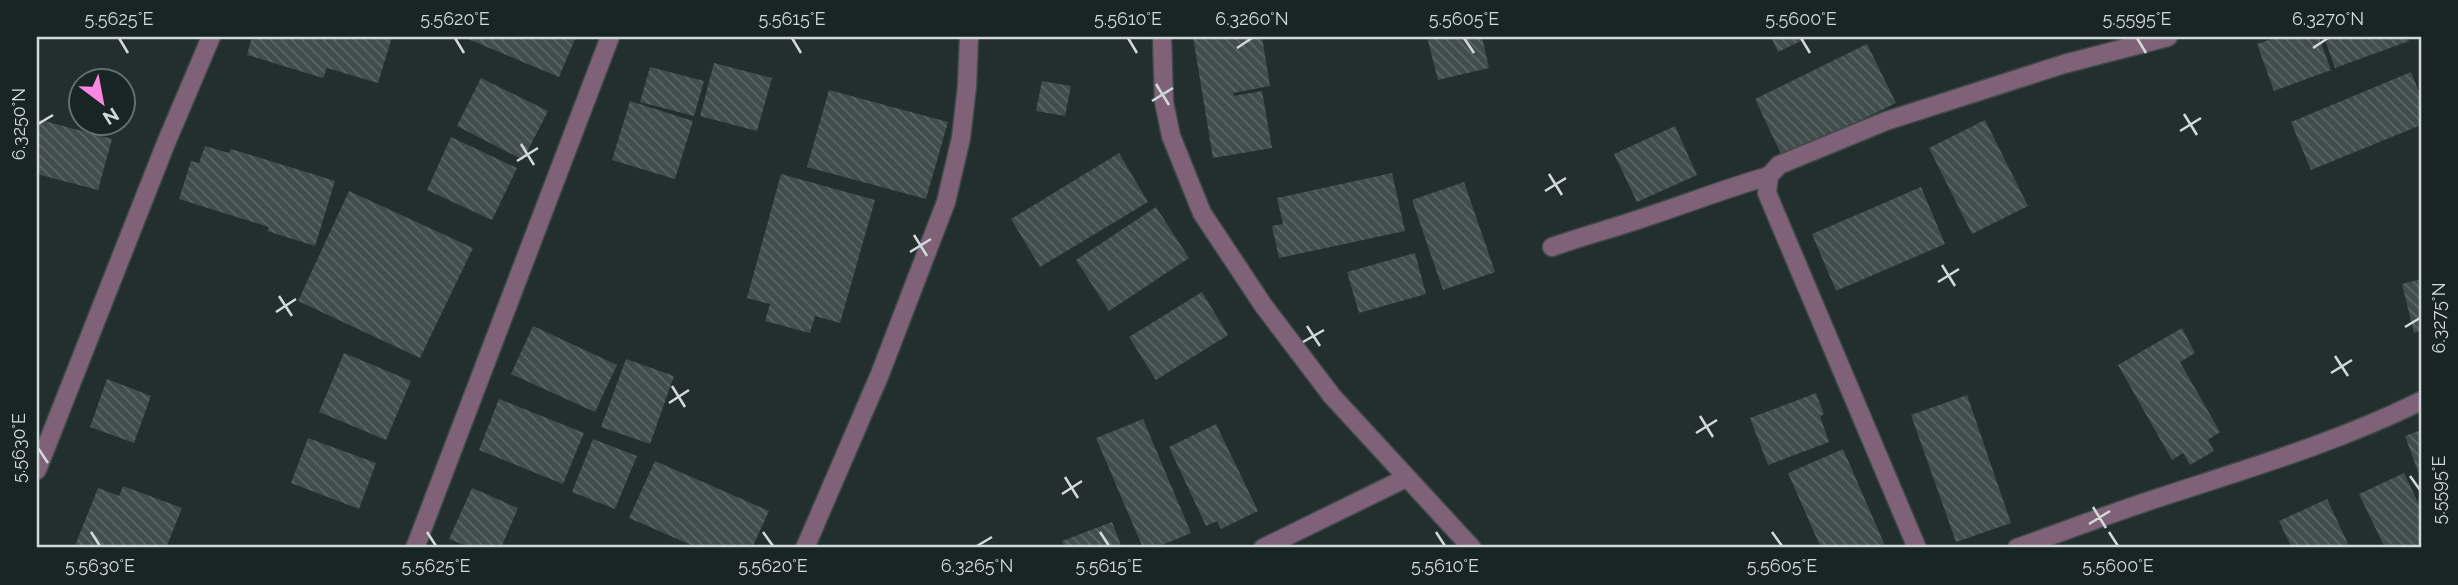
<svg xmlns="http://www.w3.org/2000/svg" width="2458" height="585" viewBox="0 0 2458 585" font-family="Raleway,sans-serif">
  <defs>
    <pattern id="building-back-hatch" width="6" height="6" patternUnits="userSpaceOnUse" patternTransform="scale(1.75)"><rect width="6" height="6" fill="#404d4c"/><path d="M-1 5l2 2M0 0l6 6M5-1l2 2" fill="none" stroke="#5b6665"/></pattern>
  </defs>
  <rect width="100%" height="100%" fill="#232f2e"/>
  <g fill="url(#building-back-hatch)">
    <polygon points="252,37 392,37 378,83 327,68 323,78 247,55"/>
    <polygon points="463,37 570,37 575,39 559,77"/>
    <polygon points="1193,37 1262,37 1270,86 1233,93 1234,96 1262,91 1272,148 1213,158"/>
    <polygon points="1427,37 1482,37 1489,68 1438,80"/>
    <polygon points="1771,37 1809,37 1778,52"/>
    <polygon points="2277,37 2319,37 2331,70 2274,91 2257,44"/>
    <polygon points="2324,37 2407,37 2409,41 2335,68"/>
    <polygon points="1867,44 1896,103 1783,158 1755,99"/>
    <polygon points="714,63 772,78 757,131 700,116"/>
    <polygon points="650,67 704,81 694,116 640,102"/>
    <polygon points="2411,72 2421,97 2421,125 2311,170 2291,122"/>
    <polygon points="481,78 548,111 523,160 457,126"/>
    <polygon points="1042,81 1071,86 1065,116 1036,111"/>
    <polygon points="829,90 948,122 926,199 807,167"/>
    <polygon points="630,101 693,121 675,179 612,160"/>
    <polygon points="37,119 112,139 98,190 37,174"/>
    <polygon points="1985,120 2028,206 1972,234 1929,148"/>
    <polygon points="1675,126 1697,175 1637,202 1614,154"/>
    <polygon points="451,137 517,168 492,220 427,190"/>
    <polygon points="205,146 229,153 231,149 335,181 315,246 267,231 269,227 179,199 191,161 199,163"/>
    <polygon points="1119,153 1148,202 1040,267 1011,219"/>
    <polygon points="1392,173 1405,231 1279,258 1272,226 1283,224 1277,198"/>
    <polygon points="781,174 875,200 840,323 815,316 810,333 765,321 770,304 747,298"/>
    <polygon points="1464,182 1495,272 1443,290 1412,200"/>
    <polygon points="1921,187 1945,244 1836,291 1812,234"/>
    <polygon points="349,191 473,248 420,358 298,301"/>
    <polygon points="1156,207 1189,258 1109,311 1076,260"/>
    <polygon points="1415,253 1426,294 1359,313 1347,272"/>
    <polygon points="2421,279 2421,331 2414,333 2402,284"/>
    <polygon points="1202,292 1228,335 1156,380 1129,337"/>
    <polygon points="533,326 617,365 595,412 511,374"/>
    <polygon points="2182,328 2195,353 2180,362 2220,432 2208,440 2214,451 2190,465 2183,453 2172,460 2118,365"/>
    <polygon points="344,353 411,381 386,440 319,412"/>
    <polygon points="626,359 674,376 650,444 601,427"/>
    <polygon points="107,379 151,396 134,443 90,427"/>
    <polygon points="1816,393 1824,414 1820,416 1829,442 1768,465 1750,418"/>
    <polygon points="1967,395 2011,523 1956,542 1911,415"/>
    <polygon points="499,399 584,433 563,484 479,450"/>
    <polygon points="1143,419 1191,533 1155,548 1143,548 1096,438"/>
    <polygon points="1216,424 1258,511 1221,529 1217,521 1206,526 1169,447"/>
    <polygon points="2421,430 2421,480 2405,436"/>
    <polygon points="308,438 376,463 359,509 291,483"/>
    <polygon points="593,439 637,456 615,509 572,492"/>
    <polygon points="1843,449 1886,548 1821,548 1788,473"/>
    <polygon points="655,461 769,511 752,548 698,548 629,518"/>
    <polygon points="2404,473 2421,509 2421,548 2385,548 2359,494"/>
    <polygon points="123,486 182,508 166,548 74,548 98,488 119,496"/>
    <polygon points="472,488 518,508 501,548 472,548 449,539"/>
    <polygon points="2327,499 2350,548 2292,548 2279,521"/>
    <polygon points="1112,522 1122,548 1065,548 1062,541"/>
  </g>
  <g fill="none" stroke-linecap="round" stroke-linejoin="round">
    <g stroke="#3f4a49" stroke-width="21">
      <g id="minor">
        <polyline points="1162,37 1164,102 1171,136 1202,213 1263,305 1332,396 1472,548"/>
        <path d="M1552,247C1586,235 1621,226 1655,214C1694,201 1730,187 1769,176"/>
        <polyline points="37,470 166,143 211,37"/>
        <polyline points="415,548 610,37"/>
        <polyline points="805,548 880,374 946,202 961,138 967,86 969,37"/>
        <polyline points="1263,548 1406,478"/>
        <polyline points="1917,548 1767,193 1769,176 1779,165 1886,121 2064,64 2168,37"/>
        <path d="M2017,548C2067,530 2117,511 2167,495C2253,467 2340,441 2421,401"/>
      </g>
    </g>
    <use href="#minor" stroke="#7f6178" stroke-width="18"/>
  </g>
  <path fill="none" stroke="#d2dad9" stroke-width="2.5" d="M119,38L128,53M455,38L464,53M792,38L801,53M1128,38L1137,53M1464,38L1474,53M1801,38L1810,53M2137,38L2146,53M1237,48L1252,38M2313,48L2328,38M1156,84L1169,105M1152,101L1173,88M2184,114L2197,135M38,124L53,115M2180,131L2201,118M521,144L534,165M517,161L538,148M1549,174L1562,195M1545,191L1566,178M914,235L927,256M910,252L931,239M1942,265L1955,286M1938,282L1959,269M279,296L292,316M276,312L296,299M1307,326L1320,346M2405,327L2420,318M1303,342L1324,330M2335,356L2348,376M2331,373L2352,360M672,386L685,407M669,403L689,390M1700,416L1713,437M1696,433L1717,420M38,448L48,463M2410,476L2420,490M1065,477L1078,498M1062,494L1082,481M2093,507L2106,528M2089,524L2110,511M91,532L100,546M427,532L436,546M763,532L773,546M1100,532L1109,546M1436,532L1445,546M1772,532L1782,546M2109,532L2118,546M977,546L992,537"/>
  <rect width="2458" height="585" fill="none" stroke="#192524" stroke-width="77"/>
  <g transform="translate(102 102) rotate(148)"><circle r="33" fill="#192524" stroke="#636d6c" stroke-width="2"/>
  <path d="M0-5L12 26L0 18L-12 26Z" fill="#fb87e5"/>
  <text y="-10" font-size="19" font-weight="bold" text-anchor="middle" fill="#d2dad9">N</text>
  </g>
  <rect x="38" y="38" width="2382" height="508" fill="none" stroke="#d2dad9" stroke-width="2.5"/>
  <g font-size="18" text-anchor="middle" fill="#d2dad9">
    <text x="119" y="25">5.5625°E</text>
    <text x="455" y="25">5.5620°E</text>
    <text x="792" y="25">5.5615°E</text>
    <text x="1128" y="25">5.5610°E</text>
    <text x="1252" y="25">6.3260°N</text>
    <text x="1464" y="25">5.5605°E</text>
    <text x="1801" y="25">5.5600°E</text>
    <text x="2137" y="25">5.5595°E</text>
    <text x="2328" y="25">6.3270°N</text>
    <text transform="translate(19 124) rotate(-90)" y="6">6.3250°N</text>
    <text transform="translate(2439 318) rotate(-90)" y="6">6.3275°N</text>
    <text transform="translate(19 448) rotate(-90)" y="6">5.5630°E</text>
    <text transform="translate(2439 490) rotate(-90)" y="6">5.5595°E</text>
    <text x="100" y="572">5.5630°E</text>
    <text x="436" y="572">5.5625°E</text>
    <text x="773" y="572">5.5620°E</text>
    <text x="977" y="572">6.3265°N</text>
    <text x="1109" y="572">5.5615°E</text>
    <text x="1445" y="572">5.5610°E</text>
    <text x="1782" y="572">5.5605°E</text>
    <text x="2118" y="572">5.5600°E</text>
  </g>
</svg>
